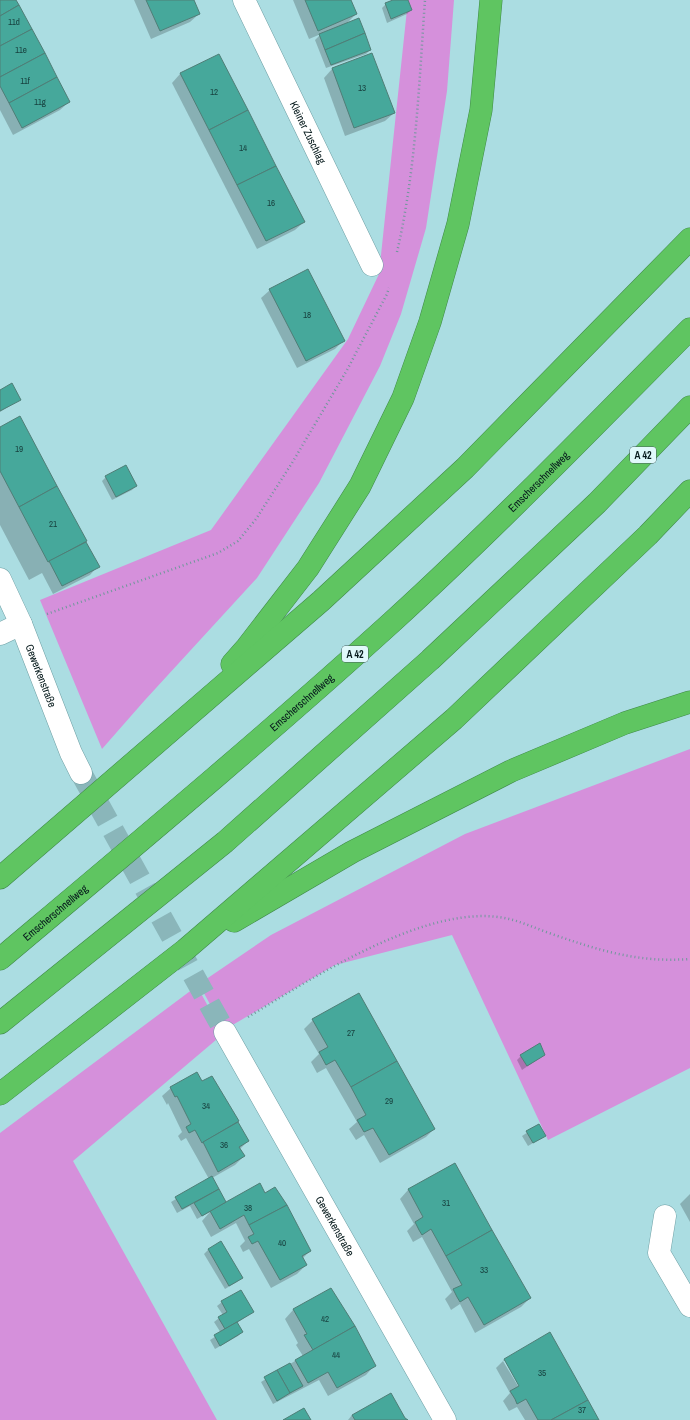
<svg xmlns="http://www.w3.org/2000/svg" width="690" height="1420" viewBox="0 0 690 1420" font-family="'Archivo Narrow',sans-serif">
  <rect width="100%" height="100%" fill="#abdde2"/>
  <g fill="#d590db">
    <polygon points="408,0 454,0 447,91 426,228 401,314 380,366 319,483 257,578 145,700 102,749 40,600 211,530 348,339 379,274"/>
    <polygon points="690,749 690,1068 548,1140 452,935 335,965 224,1030 199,984 271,935 465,834"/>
    <polygon points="197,986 223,1034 73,1161 217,1420 0,1420 0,1133"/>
  </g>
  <g fill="#0003" fill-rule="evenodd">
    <polygon points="0,0 15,0 69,102 60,110 13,135 0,110"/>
    <polygon points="134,0 193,0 199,14 190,22 151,39"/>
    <polygon points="293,0 350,0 356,14 346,24 370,50 366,54 326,68 315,40 321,34 309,39"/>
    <polygon points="395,0 407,0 411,10 407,14 387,23 382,8 386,4"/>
    <polygon points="219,55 304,222 295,230 257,249 172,83 180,74"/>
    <polygon points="332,69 394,113 385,121 345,136 324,78"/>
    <polygon points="270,290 343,341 335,349 297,368 261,298"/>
    <polygon points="0,391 19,400 0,412"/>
    <polygon points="0,428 85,541 98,566 90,575 53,594 42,573 29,580 0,525"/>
    <polygon points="106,477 136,486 132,490 112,500 102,481"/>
    <polygon points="313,1020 434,1129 426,1137 380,1163 364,1135 356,1140 349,1129 357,1122 326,1068 317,1073 311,1062 319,1054 304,1029"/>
    <polygon points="544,1055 522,1070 517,1060 521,1056"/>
    <polygon points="212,1078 248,1141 240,1149 244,1156 235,1165 212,1178 225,1201 220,1206 265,1194 310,1251 302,1259 306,1265 297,1274 271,1288 249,1249 243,1252 240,1246 245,1241 236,1223 211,1237 202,1221 210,1212 197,1219 190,1206 177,1213 171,1202 209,1179 186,1138 181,1141 178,1136 182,1132 168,1103 167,1105 162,1096 171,1088 202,1083"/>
    <polygon points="539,1125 545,1136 528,1146 522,1136"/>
    <polygon points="454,1164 530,1298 521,1307 475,1333 460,1304 451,1310 449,1306 445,1299 452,1292 422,1237 413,1242 407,1231 414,1224 400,1199 408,1190"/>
    <polygon points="690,1194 690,1222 680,1204"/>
    <polygon points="208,1250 241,1278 237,1282 225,1289 204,1254"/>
    <polygon points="331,1289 345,1314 347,1313 374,1366 366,1375 328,1396 319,1380 273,1404 261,1382 303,1356 296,1345 298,1343 285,1319 293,1310"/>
    <polygon points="222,1302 253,1312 237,1323 242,1332 238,1336 215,1349 210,1340 221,1333 214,1322 223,1315 217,1306"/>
    <path d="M550,1334L598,1420H525L517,1407L509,1411L503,1401L510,1393L496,1368L504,1360ZM503,1361H506L522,1390L521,1391Z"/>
    <polygon points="352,1415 405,1420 348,1420"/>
  </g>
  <g fill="#46a89b" stroke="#4f7e77">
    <polygon points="0,0 16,0 19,5 0,16"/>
    <polygon points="146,0 194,0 200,14 160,31"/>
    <polygon points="305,0 351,0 357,14 318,31"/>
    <polygon points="393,0 408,0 412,10 391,19 385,3"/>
    <polygon points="19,5 32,29 0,46 0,16"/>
    <polygon points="359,18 365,33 325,50 319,34"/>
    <polygon points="32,29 45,53 0,77 0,46"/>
    <polygon points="365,33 371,50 331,65 325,50"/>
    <polygon points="45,53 57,77 9,103 0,86 0,77"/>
    <polygon points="372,53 395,113 354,128 332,68"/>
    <polygon points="219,54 248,110 209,130 180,73"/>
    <polygon points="57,77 70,102 22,128 9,103"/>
    <polygon points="248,110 276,166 237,185 209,130"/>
    <polygon points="276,166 305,222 266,241 237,185"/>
    <polygon points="308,269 345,341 306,361 269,289"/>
    <polygon points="12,383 21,400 0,411 0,390"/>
    <polygon points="20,416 57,486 19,507 0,471 0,427"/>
    <polygon points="126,465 137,486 116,497 105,476"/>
    <polygon points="57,486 87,541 48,562 19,507"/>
    <polygon points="86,542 100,567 62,586 49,561"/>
    <polygon points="359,993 397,1061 351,1087 335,1060 326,1065 319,1052 328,1047 312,1019"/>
    <polygon points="540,1043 545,1055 527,1066 520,1055"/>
    <polygon points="397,1061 435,1129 389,1155 373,1128 364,1132 357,1120 366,1115 351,1087"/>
    <polygon points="197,1072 202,1081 212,1076 239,1121 202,1143 195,1130 189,1133 186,1127 191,1124 177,1096 175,1097 170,1087"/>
    <polygon points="238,1122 249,1141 239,1147 245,1156 218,1172 203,1142"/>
    <polygon points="539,1124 546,1136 533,1143 526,1131"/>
    <polygon points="455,1163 492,1230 446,1256 431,1229 422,1235 419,1230 415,1222 423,1217 408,1189"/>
    <polygon points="212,1176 219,1189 182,1209 175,1197"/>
    <polygon points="260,1183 265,1193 275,1187 287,1205 249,1225 244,1215 220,1229 210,1211"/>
    <polygon points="219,1189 226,1202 202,1216 194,1203"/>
    <polygon points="287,1205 311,1251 302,1256 307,1265 280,1280 258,1241 252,1244 248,1237 254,1234 249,1225"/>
    <polygon points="492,1230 531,1298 484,1325 468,1297 460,1302 457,1297 453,1289 462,1285 446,1256"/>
    <polygon points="221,1241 243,1278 229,1286 208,1249"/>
    <polygon points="331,1288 355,1326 313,1350 304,1335 307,1334 293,1309"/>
    <polygon points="241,1290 254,1312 225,1329 218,1317 227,1312 221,1301"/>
    <polygon points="237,1322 243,1332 220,1346 214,1335"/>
    <polygon points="355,1326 376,1366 337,1388 328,1372 308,1383 295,1360"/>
    <polygon points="550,1332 588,1400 551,1420 538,1420 526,1399 517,1404 515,1399 510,1391 519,1386 504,1359"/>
    <polygon points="290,1363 303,1386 290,1393 277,1370"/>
    <polygon points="277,1370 290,1393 277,1401 264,1377"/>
    <polygon points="391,1393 405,1418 408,1420 355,1420 352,1415"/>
    <polygon points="588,1400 599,1420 551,1420"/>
    <polygon points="304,1408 311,1420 283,1420"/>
  </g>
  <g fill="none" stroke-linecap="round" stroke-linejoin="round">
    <polyline stroke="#8ab6ba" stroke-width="22" stroke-dasharray="22 11" stroke-linecap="butt" points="81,773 225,1032"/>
    <g stroke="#6e9fa4" stroke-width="23">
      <g id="street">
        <path id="s1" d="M244,0L372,265"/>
        <path id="s2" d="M0,579L21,624L71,753L81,773"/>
        <polyline points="0,634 21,624"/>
        <path id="s3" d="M225,1032L445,1420"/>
        <polyline points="665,1216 659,1253 690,1306"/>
      </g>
    </g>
    <g stroke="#408949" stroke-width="23">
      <g id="highway">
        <polyline points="232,664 247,647 308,568 360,486 403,398 430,322 458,224 481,110 491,0"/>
        <polyline points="0,878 321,601 465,468 690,239"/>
        <polyline points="234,921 352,852 511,771 625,723 690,702"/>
        <path id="s4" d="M0,959C132,848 264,738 392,622C495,528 592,428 690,329"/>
        <polyline points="0,1023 225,842 430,660 597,503 690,407"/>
        <polyline points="0,1094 185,950 454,719 648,535 690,491"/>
      </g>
    </g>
    <g stroke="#70979b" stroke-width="2.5" stroke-dasharray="1 3" stroke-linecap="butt">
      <path d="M397,252C416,170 419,84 425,0"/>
      <polyline points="47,614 218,553 238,541 256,519 292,463 347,370 387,294 389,288"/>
      <path d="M248,1017C313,978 431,900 509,919C522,922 535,928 549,933C598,950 637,963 690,959"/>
    </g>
    <use href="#street" stroke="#fff" stroke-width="22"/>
    <use href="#highway" stroke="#5fc561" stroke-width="22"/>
  </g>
  <g text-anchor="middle" stroke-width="3" stroke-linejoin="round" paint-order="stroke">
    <g font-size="9" fill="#163e3c">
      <text x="14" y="25">11d</text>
      <text x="21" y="53">11e</text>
      <text x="25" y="84">11f</text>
      <text x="362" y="91">13</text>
      <text x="214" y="95">12</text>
      <text x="40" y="105">11g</text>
      <text x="243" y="151">14</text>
      <text x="271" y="206">16</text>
      <text x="307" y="318">18</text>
      <text x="19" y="452">19</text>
      <text x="53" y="527">21</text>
      <text x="351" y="1036">27</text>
      <text x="389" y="1104">29</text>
      <text x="206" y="1109">34</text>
      <text x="224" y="1148">36</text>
      <text x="446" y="1206">31</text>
      <text x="248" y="1211">38</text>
      <text x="282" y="1246">40</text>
      <text x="484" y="1273">33</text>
      <text x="325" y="1322">42</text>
      <text x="336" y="1358">44</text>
      <text x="542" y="1376">35</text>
      <text x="582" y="1413">37</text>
    </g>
    <g fill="#e0f9fb" stroke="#475d5f" stroke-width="1">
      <rect x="630" y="447" width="26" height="16" rx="3"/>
      <rect x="342" y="646" width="26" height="16" rx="3"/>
    </g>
    <g font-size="10" font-weight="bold" fill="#061a1c">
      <text x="643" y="459">A 42</text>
      <text x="355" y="658">A 42</text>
    </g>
    <g font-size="11" fill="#061a1c" stroke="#e0f9fb">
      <text dy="4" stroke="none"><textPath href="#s1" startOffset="147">Kleiner Zuschlag</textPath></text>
      <text dy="4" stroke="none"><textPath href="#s4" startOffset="720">Emscherschnellweg</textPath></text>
      <text dy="4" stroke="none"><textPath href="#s2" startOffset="105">Gewerkenstraße</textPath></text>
      <text dy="4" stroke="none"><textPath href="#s4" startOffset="396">Emscherschnellweg</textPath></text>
      <text dy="4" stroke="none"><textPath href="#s4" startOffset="72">Emscherschnellweg</textPath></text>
      <text dy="4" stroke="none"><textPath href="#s3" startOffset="223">Gewerkenstraße</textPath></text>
    </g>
  </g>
</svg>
